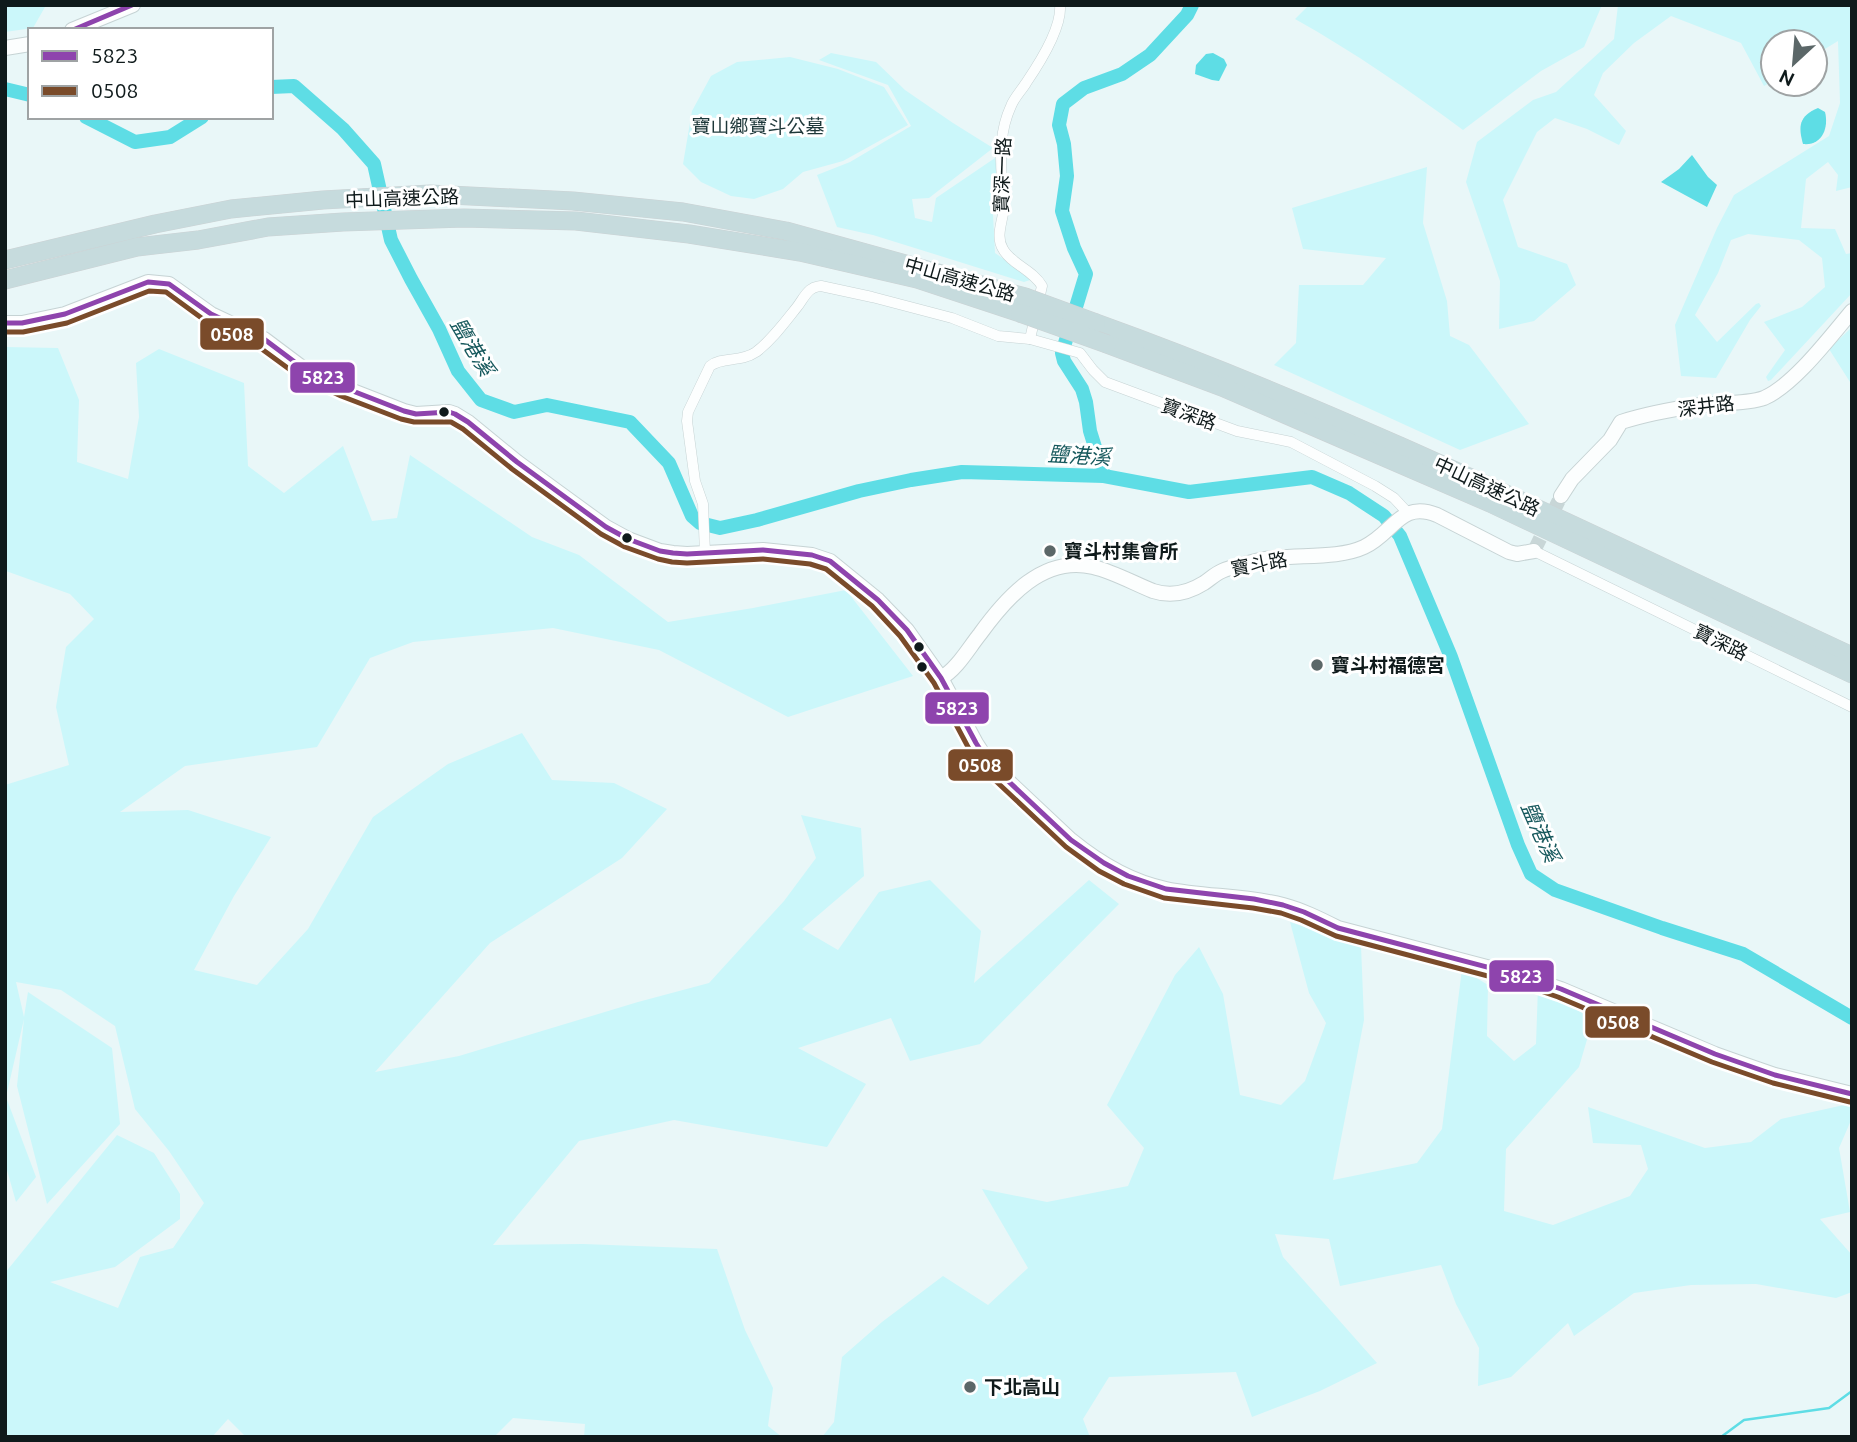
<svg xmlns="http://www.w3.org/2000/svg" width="1857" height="1442" viewBox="0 0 1857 1442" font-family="Ubuntu,'Noto Sans TC',sans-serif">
  <rect width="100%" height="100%" fill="#e9f7f8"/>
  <g fill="#cbf7fa">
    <polygon points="5,5 40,5 45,7 33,28 5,32"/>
    <path d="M1309,5H1602L1584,47L1541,71L1463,130C1409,90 1354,52 1295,19Z"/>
    <polygon points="1618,5 1852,5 1852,187 1836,191 1838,175 1828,162 1806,179 1801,228 1835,229 1846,254 1852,253 1852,293 1771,380 1768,381 1766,377 1785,350 1764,322 1802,307 1825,287 1822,258 1799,240 1748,234 1731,240 1718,273 1695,315 1717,342 1756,304 1759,303 1761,306 1750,320 1716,378 1681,376 1675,325 1717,228 1734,195 1829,136 1840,103 1838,41 1815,55 1815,42 1773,42 1773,81 1764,86 1741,43 1671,16 1634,43 1603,73 1594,95 1626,131 1619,145 1587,129 1555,118 1537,132 1503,200 1518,247 1567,264 1576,285 1534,321 1499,329 1500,281 1466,182 1477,142 1533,100 1556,92 1614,39"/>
    <polygon points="831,53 876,62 905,90 953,123 993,148 929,198 912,199 915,218 932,222 936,198 995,158 999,181 993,215 995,253 1033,279 1024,282 873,235 837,227 817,175 850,162 911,126 888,85 819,60"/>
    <polygon points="790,57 838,69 884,87 908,125 843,161 803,172 783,189 754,199 731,196 701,182 683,164 692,111 711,76 737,62"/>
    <polygon points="1427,167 1423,223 1447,301 1450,336 1469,345 1529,424 1460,450 1274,365 1296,343 1299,285 1363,285 1386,258 1303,249 1292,208"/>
    <polygon points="1852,327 1852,382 1850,382 1829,349"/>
    <polygon points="5,347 58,348 79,400 77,462 128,479 139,417 136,363 159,349 244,383 248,466 284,493 343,446 372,521 397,518 410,455 532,537 579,555 668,622 753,608 846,590 913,676 788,717 659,650 553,628 413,642 370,658 317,747 185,766 120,812 188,810 271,837 234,896 194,970 257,985 308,929 373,817 448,764 522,733 552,780 614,783 667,809 622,858 490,943 375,1072 459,1056 638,1002 709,983 784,901 816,858 801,815 861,828 864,876 802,929 838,950 879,892 930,880 981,931 974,983 1089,880 1119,904 980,1044 910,1061 891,1018 798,1048 866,1084 827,1147 674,1120 579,1141 493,1245 583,1244 717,1249 745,1330 773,1388 768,1426 782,1437 584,1437 585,1424 513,1418 494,1437 246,1437 228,1419 212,1437 5,1437 5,1273 117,1135 154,1153 180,1194 180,1219 115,1267 50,1282 118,1308 140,1257 173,1248 204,1203 169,1151 135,1109 115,1026 61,990 16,982 24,1017 28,992 112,1048 120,1124 47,1204 17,1086 24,1019 6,1097 36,1177 16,1202 5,1163 5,785 69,765 56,707 66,647 94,619 70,594 6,571"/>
    <polygon points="1290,922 1361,946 1364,1020 1333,1180 1417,1163 1442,1129 1462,969 1488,985 1487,1036 1514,1061 1536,1044 1538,987 1593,1019 1579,1067 1506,1149 1504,1211 1553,1225 1630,1196 1648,1169 1641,1145 1593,1143 1588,1107 1705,1148 1751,1142 1781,1119 1844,1105 1852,1105 1852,1118 1839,1148 1850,1212 1820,1219 1852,1255 1852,1292 1836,1298 1756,1284 1691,1285 1634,1293 1574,1336 1568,1323 1511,1377 1478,1386 1479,1348 1456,1304 1441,1265 1340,1286 1329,1239 1275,1234 1283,1257 1377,1363 1320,1391 1252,1417 1236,1372 1109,1377 1083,1419 1090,1437 822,1437 834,1422 842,1357 882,1322 943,1276 988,1305 1028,1268 982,1189 1047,1202 1128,1186 1144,1148 1107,1105 1175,975 1199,947 1223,994 1240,1095 1281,1105 1305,1081 1326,1023 1309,993"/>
  </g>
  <g fill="#5edde5">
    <polygon points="1213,53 1224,59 1227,65 1219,81 1212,80 1195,74 1196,65 1206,54"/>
    <path d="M1818,108L1825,112C1829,128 1822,146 1803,144C1798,126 1799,116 1818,108Z"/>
    <polygon points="1692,155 1708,177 1717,185 1707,207 1661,182 1679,169"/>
  </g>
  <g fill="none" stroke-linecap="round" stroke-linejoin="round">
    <polyline stroke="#5edde5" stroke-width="2.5" points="1721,1437 1744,1420 1829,1408 1852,1391"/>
    <g stroke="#5edde5" stroke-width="14">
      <polyline points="271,87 294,86 343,129 374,164 391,240 411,279 439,329 458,371 481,400 514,412 547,405 630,422 669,463 692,516 700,523 720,528 757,520 859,491 911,480 962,472 1104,476 1189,492 1312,477 1349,493 1384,516 1400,536 1451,657 1518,845 1531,874 1555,890 1662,928 1743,954 1852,1018"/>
      <polyline points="5,89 30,95"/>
      <polyline points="86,117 135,142 170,137 202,117"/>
      <polyline points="1104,476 1090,431 1086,402 1082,389 1064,361 1062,353 1086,274 1074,248 1062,211 1067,176 1064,144 1059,125 1063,104 1084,88 1122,74 1150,55 1187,15 1192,5"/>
    </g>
    <polyline stroke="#c8d6d7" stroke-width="14" stroke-dasharray="14 7" stroke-linecap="butt" points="1534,551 1561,496"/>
    <g stroke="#c6d3d4" stroke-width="11">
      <g id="street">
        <path d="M1030,339L1042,286C1033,270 1011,264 1003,249C995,236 1003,221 1004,207C1005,199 1003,189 1002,180C1000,154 1000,130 1011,106C1014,98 1021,91 1026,83C1039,64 1062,28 1060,5"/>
        <polyline points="1534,551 1852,707"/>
        <path d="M705,553L703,504L695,481L687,421L688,412L710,366C723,356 740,363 756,352C772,340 785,322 797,307C801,302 805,294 810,290C815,286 815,287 821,286L872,297L952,318L998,336L1030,339L1080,353L1093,370L1105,382L1237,431L1291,442L1375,486L1394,498L1407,512"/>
      </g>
    </g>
    <g stroke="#c6d3d4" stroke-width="16">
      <g id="secondary">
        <polyline points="72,30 133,5"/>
        <polyline points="5,48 30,44"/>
        <path d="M5,323H22L65,314L148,282L169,284L211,314L264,339L304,369L345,388L404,411L416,414L449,412L455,414L468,422L517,462L555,490L606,527L628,539L660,551L673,553L687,554L763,550L812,555L830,561L878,600L907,630L941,678L976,743L989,763L1071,840C1098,862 1131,882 1166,889C1204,897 1245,895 1283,905C1302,910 1320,919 1338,928L1529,978L1561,989L1715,1054L1746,1065L1775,1075L1852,1094"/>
        <path d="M1561,496L1572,479L1610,440L1621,422C1646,414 1673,409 1700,405C1717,403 1748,404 1764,398C1794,385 1830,337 1852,311"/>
        <path d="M941,678C957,669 968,649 980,634C1006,598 1043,555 1093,567C1114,572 1133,583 1153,591C1171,597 1188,593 1204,583C1210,579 1215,574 1222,571C1231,567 1242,565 1252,562C1285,552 1334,561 1364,547C1394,533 1400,500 1437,515L1509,552L1517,554L1534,551"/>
      </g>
    </g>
    <g stroke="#ccd2d4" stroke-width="19">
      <g id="highway">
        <polyline points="5,260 155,224 231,209 323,200 430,194 573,201 683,212 786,231 1025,297"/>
        <polyline points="5,280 137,247 198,240 268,227 343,222 464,218 576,221 689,234 800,252 917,279 1020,313"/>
        <path d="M1096,323C1355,416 1602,540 1852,656"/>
        <polyline points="1107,344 1222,387 1490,503 1852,674"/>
      </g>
    </g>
    <use href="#street" stroke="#fcfefe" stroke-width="10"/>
    <use href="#secondary" stroke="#fcfefe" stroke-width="14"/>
    <use href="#highway" stroke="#c6dbdd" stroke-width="18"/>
    <g stroke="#ccd2d4" stroke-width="19" stroke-linecap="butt">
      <g id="highway-bridge">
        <polyline points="1025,297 1096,323"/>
        <polyline points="1020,313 1107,344"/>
      </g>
    </g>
    <use href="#highway-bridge" stroke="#c6dbdd" stroke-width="18"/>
    <g stroke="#fff" stroke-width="10">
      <g id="bus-1">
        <polyline points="73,30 132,5"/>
        <polyline points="5,323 22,323 65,314 148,282 169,284 211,314 264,339 304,369 345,388 404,411 416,414 449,412 455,414 468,422 517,462 606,527 628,539 660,551 673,553 687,554 763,550 812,555 830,561 878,600 907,630 941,678 976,743 989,763 1071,840 1104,863 1128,876 1166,889 1254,899 1283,905 1304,912 1338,928 1529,978 1561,989 1715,1054 1775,1075 1852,1094"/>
      </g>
    </g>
    <g stroke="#fff" stroke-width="10">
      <polyline id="bus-2" points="5,332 23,332 67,323 149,291 166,292 207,322 259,347 300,377 341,396 401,419 414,422 451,422 463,429 512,469 601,534 625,547 658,559 672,562 687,563 763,559 810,564 826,569 872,606 900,636 934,683 968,747 983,769 1066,847 1099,871 1124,884 1164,898 1253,908 1281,913 1301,920 1336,936 1526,986 1558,997 1712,1062 1773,1083 1850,1102"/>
    </g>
    <use href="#bus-1" stroke="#8e44ad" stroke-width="5"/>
    <use href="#bus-2" stroke="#7a4b2a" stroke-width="5"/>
  </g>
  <g fill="#0f1a1b" stroke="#fff" stroke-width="2.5">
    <circle cx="444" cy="412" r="6"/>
    <circle cx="627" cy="538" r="6"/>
    <circle cx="919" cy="647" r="6"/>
    <circle cx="922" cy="667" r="6"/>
  </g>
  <g fill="#5b6768" stroke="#fff" stroke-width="2.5">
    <circle cx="1050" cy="551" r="7"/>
    <circle cx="1317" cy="665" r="7"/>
    <circle cx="970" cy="1387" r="7"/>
  </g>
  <g text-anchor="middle" stroke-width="6" stroke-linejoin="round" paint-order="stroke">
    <g font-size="19" fill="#1d3739" stroke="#fff">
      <text x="758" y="133">寶山鄉寶斗公墓</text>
    </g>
    <g font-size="19" fill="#0f1a1b" stroke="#fff">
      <text transform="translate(1002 175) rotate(-88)" y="7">寶深一路</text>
      <text transform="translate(402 198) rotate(-2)" y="7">中山高速公路</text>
      <text transform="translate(960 279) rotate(16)" y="7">中山高速公路</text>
      <text transform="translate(1706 406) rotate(-7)" y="7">深井路</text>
      <text transform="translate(1189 414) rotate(20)" y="7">寶深路</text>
      <text transform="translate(1487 486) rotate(25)" y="7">中山高速公路</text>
      <text transform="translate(1259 564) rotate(-11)" y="7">寶斗路</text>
      <text transform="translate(1721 642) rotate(26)" y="7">寶深路</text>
    </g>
    <g font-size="19" font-weight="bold" fill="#0f1a1b" stroke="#fff" text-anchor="start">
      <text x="1064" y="558">寶斗村集會所</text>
      <text x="1331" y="672">寶斗村福德宮</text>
      <text x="984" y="1394">下北高山</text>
    </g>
    <g font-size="21" font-style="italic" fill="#17595d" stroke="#fff">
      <text transform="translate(472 347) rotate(59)" y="7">鹽港溪</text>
      <text transform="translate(1079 456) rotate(3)" y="7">鹽港溪</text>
      <text transform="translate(1540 832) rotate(66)" y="7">鹽港溪</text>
    </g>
  </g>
  <g stroke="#fff" stroke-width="2.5">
    <rect x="199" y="317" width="66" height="34" rx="7" fill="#7a4b2a"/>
    <rect x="289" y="361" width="67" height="33" rx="7" fill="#8e44ad"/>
    <rect x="924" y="691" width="66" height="34" rx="7" fill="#8e44ad"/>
    <rect x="947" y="748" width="67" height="34" rx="7" fill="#7a4b2a"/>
    <rect x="1488" y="959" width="67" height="34" rx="7" fill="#8e44ad"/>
    <rect x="1584" y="1005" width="67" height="34" rx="7" fill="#7a4b2a"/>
  </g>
  <g font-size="19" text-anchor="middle" font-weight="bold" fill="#fff">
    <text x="232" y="341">0508</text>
    <text x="323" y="384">5823</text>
    <text x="957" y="715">5823</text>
    <text x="980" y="772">0508</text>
    <text x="1521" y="983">5823</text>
    <text x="1618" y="1029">0508</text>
  </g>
  <rect width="1857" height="1442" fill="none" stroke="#0f1a1b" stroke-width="14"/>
  <rect x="28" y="28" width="245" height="91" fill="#ffffff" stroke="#9fa3a4" stroke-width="2"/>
  <rect x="42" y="51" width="35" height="10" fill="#8e44ad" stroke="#9fa3a4" stroke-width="2"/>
  <text x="91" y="63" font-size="21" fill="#0f1a1b">5823</text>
  <rect x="42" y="86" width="35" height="10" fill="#7a4b2a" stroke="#9fa3a4" stroke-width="2"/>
  <text x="91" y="98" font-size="21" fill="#0f1a1b">0508</text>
  <g transform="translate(1794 63) rotate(206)"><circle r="33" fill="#ffffff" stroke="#9fa3a4" stroke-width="2"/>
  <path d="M0-5L12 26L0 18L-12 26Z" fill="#5b6768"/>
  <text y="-10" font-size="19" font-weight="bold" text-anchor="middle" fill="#0f1a1b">N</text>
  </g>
</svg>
